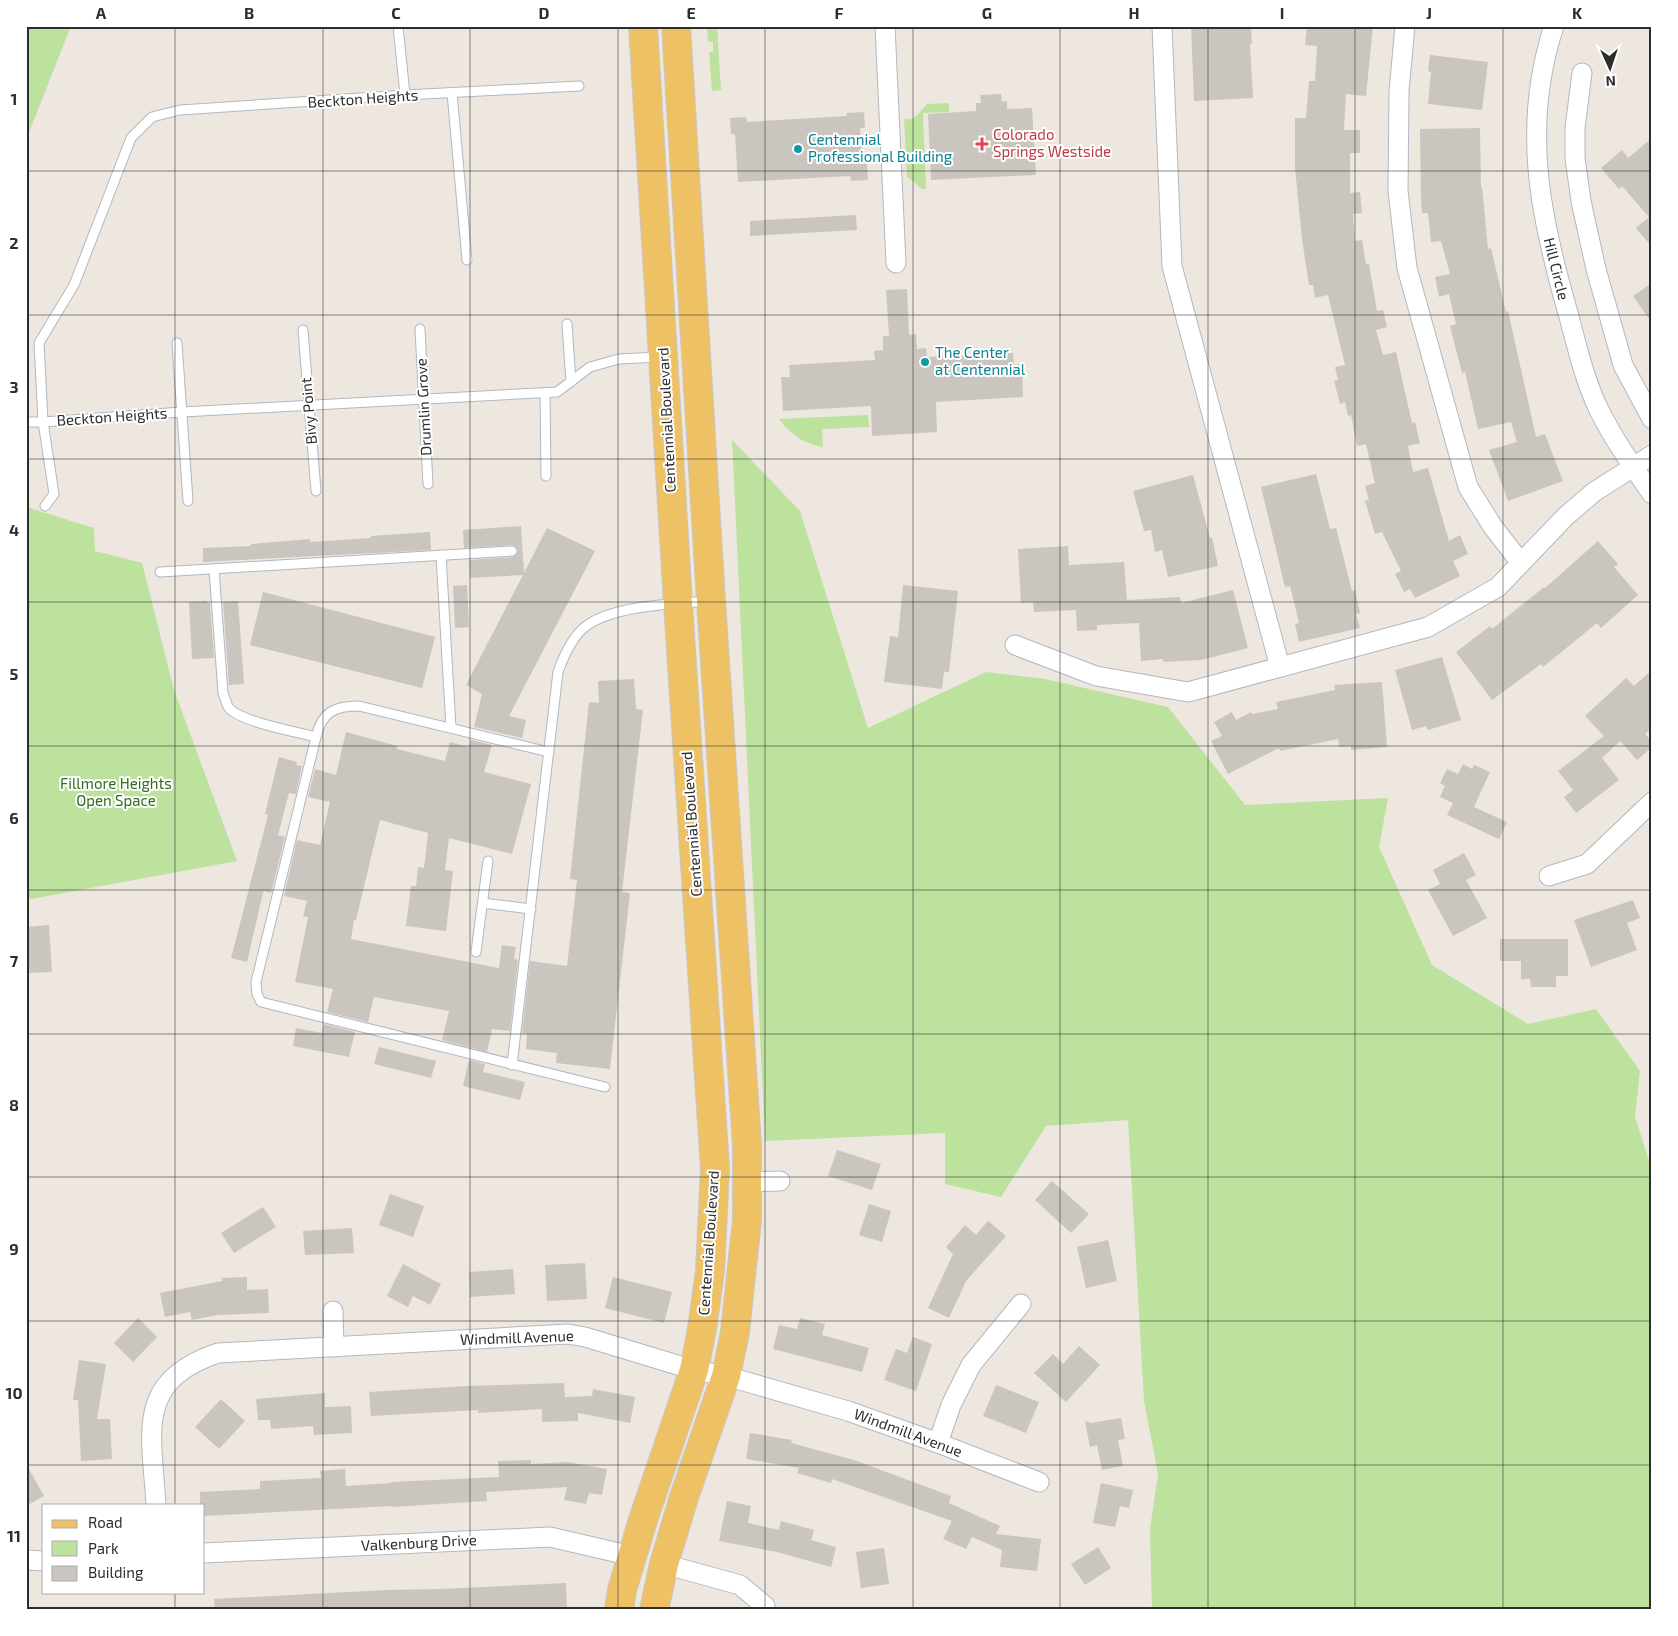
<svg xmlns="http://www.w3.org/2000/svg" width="1678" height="1636" viewBox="0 0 1678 1636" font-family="'Exo 2',sans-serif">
  <rect width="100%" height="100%" fill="#eee7e0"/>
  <g fill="#bce29e">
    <polygon points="26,26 71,26 26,140"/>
    <polygon points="707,26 717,26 721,90 712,91 709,52 713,52 713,42 708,42"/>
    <path d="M949,103V112L923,113L926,189H922L909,178H907L904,119C915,122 920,111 927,104Z"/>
    <path d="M868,415L869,427L822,429L823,447C804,444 791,435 779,419Z"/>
    <polygon points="732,440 800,511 868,728 986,672 1045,679 1168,707 1245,805 1388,798 1379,847 1432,965 1528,1024 1596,1009 1640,1071 1635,1116 1648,1158 1652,1161 1652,1610 1152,1610 1150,1529 1158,1474 1144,1401 1128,1120 1046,1126 1001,1197 945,1184 945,1133 765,1141"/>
    <polygon points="26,507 94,528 95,551 142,563 174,690 237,861 26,900"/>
  </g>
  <g fill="#cac5be">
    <polygon points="1191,26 1251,26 1252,44 1250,44 1253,98 1194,101"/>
    <polygon points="1307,26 1373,26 1366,96 1346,94 1344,130 1360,130 1360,153 1350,153 1350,193 1360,192 1362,213 1353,214 1355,241 1362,240 1366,264 1369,264 1377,311 1383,310 1387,327 1376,330 1383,355 1396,352 1412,423 1415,422 1420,443 1408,446 1413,472 1428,468 1449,541 1460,535 1468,554 1453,561 1460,576 1415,598 1410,589 1404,592 1395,574 1401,571 1382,532 1375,534 1365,501 1369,500 1365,486 1375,483 1366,444 1357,446 1351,415 1348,416 1345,402 1340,404 1334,381 1338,380 1335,367 1345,365 1328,295 1315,298 1313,285 1309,285 1302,239 1295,168 1295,118 1306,118 1309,81 1315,81 1317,46 1305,45"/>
    <polygon points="1430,55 1488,62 1482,110 1428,104 1431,72 1428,71"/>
    <polygon points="1001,94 1002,102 1007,101 1007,109 1032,108 1036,175 931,180 928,114 976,111 976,103 981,103 980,95"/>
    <polygon points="864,112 865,128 860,128 862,163 867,163 868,180 851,181 850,176 738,182 735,134 731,134 730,118 746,117 747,122 847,116 847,113"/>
    <polygon points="1480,128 1481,188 1482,187 1488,249 1491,248 1506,312 1508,311 1536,437 1545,434 1563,481 1508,501 1489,450 1517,442 1511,422 1478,429 1465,372 1462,373 1450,326 1456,324 1449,294 1439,297 1435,277 1450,274 1441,241 1431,242 1428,213 1422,213 1421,197 1420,129"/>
    <polygon points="1652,138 1652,247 1636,228 1649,217 1622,186 1619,189 1601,168 1622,150 1628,158"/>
    <polygon points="856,215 857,230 750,236 750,221"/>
    <polygon points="1652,283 1652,323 1633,296"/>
    <polygon points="907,289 909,335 916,334 917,349 926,348 927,357 1013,353 1014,365 1022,364 1023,397 936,402 937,432 872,436 871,406 783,411 781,377 790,377 789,365 875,360 874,351 883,350 883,336 889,336 886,290"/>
    <polygon points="1316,474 1330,529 1336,528 1352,591 1355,590 1360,613 1356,614 1360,628 1299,642 1295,624 1299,623 1290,586 1285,587 1261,487"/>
    <polygon points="1193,475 1210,538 1212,537 1218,566 1168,577 1162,550 1155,552 1151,530 1144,531 1133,491"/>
    <polygon points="521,526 524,573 547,528 595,551 509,716 526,720 522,738 474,727 482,694 466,685 523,575 470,578 469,560 513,557 517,554 518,550 515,546 512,545 464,548 463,530"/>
    <polygon points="430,532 431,550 203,562 203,548 251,546 251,544 310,539 310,542 371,538 371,536"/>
    <polygon points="1598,541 1618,564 1614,567 1638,595 1601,628 1597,623 1543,667 1541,664 1492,700 1456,652 1490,626 1492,629 1544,587 1545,588"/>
    <polygon points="1068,546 1069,565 1124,562 1127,600 1180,597 1181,603 1233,590 1248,648 1201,660 1163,662 1163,659 1141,661 1139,623 1097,625 1097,630 1077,631 1076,610 1034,612 1033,602 1021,603 1018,549"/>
    <polygon points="467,585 469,627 455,628 453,586"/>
    <polygon points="903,585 958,591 949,672 944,672 942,689 884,682 890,636 898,637"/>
    <polygon points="263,592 435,637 422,688 250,645"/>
    <polygon points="207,601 207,603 210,603 214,658 192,659 189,602"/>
    <polygon points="238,601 244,684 229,685 223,602"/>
    <polygon points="1442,657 1461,720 1428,730 1426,726 1412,730 1395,670"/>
    <polygon points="1652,670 1652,728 1645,734 1652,742 1652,747 1637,760 1620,741 1602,758 1619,780 1576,813 1564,797 1573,790 1558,771 1604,736 1585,716 1626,678 1634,686"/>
    <polygon points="634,679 636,709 643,710 622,892 630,893 610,1069 556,1063 557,1053 526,1049 527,1034 522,1033 530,961 567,966 577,880 570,879 589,702 599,703 598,681"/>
    <polygon points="1382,682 1387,747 1351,750 1351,746 1339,747 1338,739 1280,751 1279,748 1228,774 1211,741 1222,736 1214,722 1232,712 1236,720 1251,712 1252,714 1278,709 1276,702 1335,690 1334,685"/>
    <polygon points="346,732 397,746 397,749 445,761 450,742 469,747 471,740 492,745 484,772 531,784 512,854 449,838 445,870 453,871 446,931 406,926 411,886 416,886 418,867 424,868 428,833 380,820 356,920 354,920 351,939 499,968 502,945 516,947 514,959 518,960 510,1031 492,1029 487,1052 442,1040 449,1011 374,997 368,1022 327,1012 333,989 295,982 308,917 303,916 307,901 284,896 297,840 320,845 330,802 308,797 315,769 336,775"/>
    <polygon points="279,757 297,762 296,765 302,766 296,794 289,793 278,835 285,837 271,893 264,891 263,893 247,962 231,958 268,815 265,814"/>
    <polygon points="1463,764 1472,769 1474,765 1490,772 1474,807 1507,822 1499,839 1447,815 1453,803 1440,797 1445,786 1440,783 1447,769 1458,774"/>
    <polygon points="1464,853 1476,875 1466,880 1487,918 1453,936 1428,890 1440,884 1433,870"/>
    <polygon points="1633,900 1640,918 1627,923 1637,950 1591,967 1574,920"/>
    <polygon points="49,925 52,972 27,973 26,927"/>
    <polygon points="1500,939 1568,939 1568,976 1556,976 1556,987 1531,987 1530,979 1521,979 1521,961 1500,961"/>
    <polygon points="324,1024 355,1032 349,1057 293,1046 296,1028 322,1033"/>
    <polygon points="379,1047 436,1061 431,1078 374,1064"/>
    <polygon points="469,1060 485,1064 483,1072 525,1082 520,1100 463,1086"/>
    <polygon points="837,1150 881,1164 872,1190 828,1176"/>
    <polygon points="1052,1181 1089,1214 1071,1233 1035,1200"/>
    <polygon points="390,1194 424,1206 413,1237 379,1225"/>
    <polygon points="869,1204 891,1211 882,1242 859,1235"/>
    <polygon points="263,1207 276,1227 234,1253 221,1233"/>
    <polygon points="988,1221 1006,1236 966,1281 949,1318 928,1308 953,1254 946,1247 965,1225 976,1235"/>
    <polygon points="352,1228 354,1253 305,1255 303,1231"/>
    <polygon points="1108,1240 1117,1281 1086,1288 1077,1247"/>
    <polygon points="585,1263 587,1299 547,1301 545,1265"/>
    <polygon points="403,1264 441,1284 430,1305 413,1296 408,1307 387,1296"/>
    <polygon points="513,1269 515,1294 470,1297 469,1272"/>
    <polygon points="247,1277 247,1290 268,1289 269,1313 218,1315 192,1320 190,1312 165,1317 160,1293 222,1281 222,1278"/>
    <polygon points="613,1277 672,1292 664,1323 605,1308"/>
    <polygon points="138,1318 157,1337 133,1362 114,1343"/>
    <polygon points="800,1318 825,1324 822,1335 869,1348 862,1372 773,1349 779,1325 797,1329"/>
    <polygon points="913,1337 932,1344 916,1391 884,1380 896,1349 907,1353"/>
    <polygon points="1079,1346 1100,1365 1066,1402 1034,1373 1053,1354 1063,1364"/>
    <polygon points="79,1360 106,1364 97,1419 110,1419 112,1459 81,1461 78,1400 73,1400"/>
    <polygon points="564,1383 565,1397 592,1396 593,1389 635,1397 630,1423 578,1413 578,1421 542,1422 542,1409 478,1413 478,1410 371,1416 369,1392 466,1386"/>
    <polygon points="996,1385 1039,1402 1026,1433 983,1416"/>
    <polygon points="325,1393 325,1407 351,1406 352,1433 314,1435 313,1426 271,1429 270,1420 258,1420 256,1399"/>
    <polygon points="221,1399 245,1421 219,1449 195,1427"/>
    <polygon points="1121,1418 1125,1439 1118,1440 1123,1466 1102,1470 1097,1445 1090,1447 1085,1421 1091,1423"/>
    <polygon points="750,1433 792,1440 791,1443 854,1460 951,1496 949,1503 1000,1526 996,1534 1041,1539 1037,1571 1000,1567 1002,1550 972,1537 966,1549 943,1539 952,1521 832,1479 831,1483 797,1473 799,1468 746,1459"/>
    <polygon points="531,1460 531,1464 568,1462 607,1469 602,1495 589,1493 586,1504 564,1500 567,1487 486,1492 487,1501 392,1507 392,1506 204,1516 204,1505 200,1505 200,1492 260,1489 260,1481 321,1478 320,1471 345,1469 346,1486 391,1483 391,1482 499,1477 498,1461"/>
    <polygon points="26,1464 44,1496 26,1506"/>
    <polygon points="1101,1483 1133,1490 1129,1508 1120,1506 1115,1527 1093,1523"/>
    <polygon points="727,1501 751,1506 748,1523 779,1530 781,1521 814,1530 811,1540 836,1547 831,1567 777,1552 719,1541"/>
    <polygon points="1098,1547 1111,1568 1085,1585 1071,1564"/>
    <polygon points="884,1548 889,1584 861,1588 856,1552"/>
    <polygon points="566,1583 567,1610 215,1610 214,1599 386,1590 440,1589"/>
  </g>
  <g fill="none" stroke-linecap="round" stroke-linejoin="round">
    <g stroke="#b3b7c0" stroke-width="11">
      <g id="service">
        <polyline points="398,26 405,95"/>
        <polyline points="579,86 405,95 180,110 152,117 131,138 74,285 39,343 43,422 182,412 557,392 590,367 619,359 660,357"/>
        <polyline points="452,93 467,260"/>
        <polyline points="567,324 571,382"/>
        <polyline points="420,329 428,484"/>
        <polyline points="303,330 316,491"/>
        <polyline points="177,343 188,501"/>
        <polyline points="545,393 546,476"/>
        <polyline points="26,422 43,422 54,494 45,506"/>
        <polyline points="441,555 451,728"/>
        <path d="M214,569L223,693C225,697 226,704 229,708C241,722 297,732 316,737"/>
        <polyline points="160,572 512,551"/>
        <path d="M549,752L359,706C334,706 322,712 316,737L256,982L257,994L261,1002L605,1087"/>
        <polyline points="483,903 531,909"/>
        <polyline points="476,952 488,861"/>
        <path d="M512,1065L558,672C564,655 573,634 589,624C618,605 674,604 709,601"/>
      </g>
    </g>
    <g stroke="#b3b7c0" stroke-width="21">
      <g id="minor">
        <polyline points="885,26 896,263"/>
        <polyline points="1162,26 1172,266 1280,667"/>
        <polyline points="1405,26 1399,91 1398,191 1407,268 1468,487 1493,527 1521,563"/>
        <path d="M1554,26C1521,126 1540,216 1568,313C1577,346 1584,379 1599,410C1614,440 1633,467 1652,494"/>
        <polyline points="1582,73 1575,128 1575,158 1581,201 1596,269 1623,365 1652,419"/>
        <polyline points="1015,645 1096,676 1188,692 1428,627 1498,587 1566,516 1594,492 1652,455"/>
        <polyline points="1549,876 1587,864 1652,802"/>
        <polyline points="748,1182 780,1181"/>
        <polyline points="333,1311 334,1347"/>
        <polyline points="938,1443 951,1405 971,1365 1021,1304"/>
        <path d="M156,1505C152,1433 134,1381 218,1353L568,1334L585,1337L694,1370L726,1376L848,1411L938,1443L1039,1482"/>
        <polyline points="204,1553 550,1537 632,1556"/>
        <polyline points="26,1560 44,1561"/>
        <polyline points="664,1564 740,1585 765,1606"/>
      </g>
    </g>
    <g stroke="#c8c8c8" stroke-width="30">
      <g id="primary">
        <polyline points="619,1610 622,1590 643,1520 694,1370 702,1329 710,1271 715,1169 678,604 643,26"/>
        <polyline points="654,1610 664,1564 684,1497 726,1376 735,1332 747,1220 747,1145 711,601 676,26"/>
      </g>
    </g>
    <use href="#service" stroke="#fff" stroke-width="9"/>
    <use href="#minor" stroke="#fff" stroke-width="19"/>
    <use href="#primary" stroke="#eec165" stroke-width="28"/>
  </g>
  <path fill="none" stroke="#2d2d2d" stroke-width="1" stroke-opacity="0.55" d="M175,26V1505M323,26V1610M470,26V1610M618,26V1610M765,26V1610M913,26V1610M1060,26V1610M1208,26V1610M1355,26V1610M1503,26V1610M26,171H1652M26,315H1652M26,459H1652M26,602H1652M26,746H1652M26,890H1652M26,1034H1652M26,1177H1652M26,1321H1652M26,1465H1652M175,1592V1610"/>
  <path fill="#e0444e" stroke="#fff" stroke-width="2" d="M979.5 136.5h5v5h5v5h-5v5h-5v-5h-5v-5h5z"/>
  <g fill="#0f9aa8" stroke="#fff" stroke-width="2">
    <circle cx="798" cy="149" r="5"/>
    <circle cx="925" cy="362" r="5"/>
  </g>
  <g text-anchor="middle" stroke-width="4" stroke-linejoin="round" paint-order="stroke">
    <g font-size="15" fill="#2d2d2d" stroke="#fff">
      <text transform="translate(363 99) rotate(-4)" y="5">Beckton Heights</text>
      <text transform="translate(1556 269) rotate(76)" y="5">Hill Circle</text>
      <text transform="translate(424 407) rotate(-93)" y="5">Drumlin Grove</text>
      <text transform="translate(309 411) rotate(-95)" y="5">Bivy Point</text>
      <text transform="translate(112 417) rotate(-4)" y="5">Beckton Heights</text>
      <text transform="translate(667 420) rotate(-93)" y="5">Centennial Boulevard</text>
      <text transform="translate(692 824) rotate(-94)" y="5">Centennial Boulevard</text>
      <text transform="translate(709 1243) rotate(-86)" y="5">Centennial Boulevard</text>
      <text transform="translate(517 1338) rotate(-2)" y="5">Windmill Avenue</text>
      <text transform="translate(908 1433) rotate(20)" y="5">Windmill Avenue</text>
      <text transform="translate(419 1543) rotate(-3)" y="5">Valkenburg Drive</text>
    </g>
    <g font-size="15" fill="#be3a42" stroke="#fff" text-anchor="start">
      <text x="993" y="140">Colorado<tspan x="993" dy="17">Springs Westside</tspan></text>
    </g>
    <g font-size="15" fill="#0d838f" stroke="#fff" text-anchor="start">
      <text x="808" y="145">Centennial<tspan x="808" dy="17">Professional Building</tspan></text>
      <text x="935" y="358">The Center<tspan x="935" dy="17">at Centennial</tspan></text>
    </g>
    <g font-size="15" fill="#346a1d" stroke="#fff">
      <text x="116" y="789">Fillmore Heights<tspan x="116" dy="17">Open Space</tspan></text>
    </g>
  </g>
  <rect width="1678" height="1636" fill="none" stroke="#ffffff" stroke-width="55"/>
  <rect x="42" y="1504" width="162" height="90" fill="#ffffff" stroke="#ababab"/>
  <rect x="52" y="1520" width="25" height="8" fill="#eec165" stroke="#ababab"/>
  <text x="88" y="1528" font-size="15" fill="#2d2d2d">Road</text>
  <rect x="52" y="1541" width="25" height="15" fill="#bce29e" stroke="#ababab"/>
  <text x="88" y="1554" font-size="15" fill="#2d2d2d">Park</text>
  <rect x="52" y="1566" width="25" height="15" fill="#cac5be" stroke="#ababab"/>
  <text x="88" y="1578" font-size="15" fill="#2d2d2d">Building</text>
  <g transform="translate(1610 68) rotate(177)" stroke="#ffffff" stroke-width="4" paint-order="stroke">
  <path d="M0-4L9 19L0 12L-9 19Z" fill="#2d2d2d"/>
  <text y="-8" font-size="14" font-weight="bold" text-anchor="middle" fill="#2d2d2d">N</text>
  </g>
  <rect x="28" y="28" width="1622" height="1580" fill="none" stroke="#2d2d2d" stroke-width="2"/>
  <g font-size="16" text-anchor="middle" font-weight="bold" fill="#2d2d2d">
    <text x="101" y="19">A</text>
    <text x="249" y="19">B</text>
    <text x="396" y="19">C</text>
    <text x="544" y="19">D</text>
    <text x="691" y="19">E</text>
    <text x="839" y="19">F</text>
    <text x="987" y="19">G</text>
    <text x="1134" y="19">H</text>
    <text x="1282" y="19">I</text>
    <text x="1429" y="19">J</text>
    <text x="1577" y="19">K</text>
    <text x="14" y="105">1</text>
    <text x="14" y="249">2</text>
    <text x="14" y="393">3</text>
    <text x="14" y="536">4</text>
    <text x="14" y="680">5</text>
    <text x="14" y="824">6</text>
    <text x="14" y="967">7</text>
    <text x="14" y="1111">8</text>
    <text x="14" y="1255">9</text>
    <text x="14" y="1399">10</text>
    <text x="14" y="1542">11</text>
  </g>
</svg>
